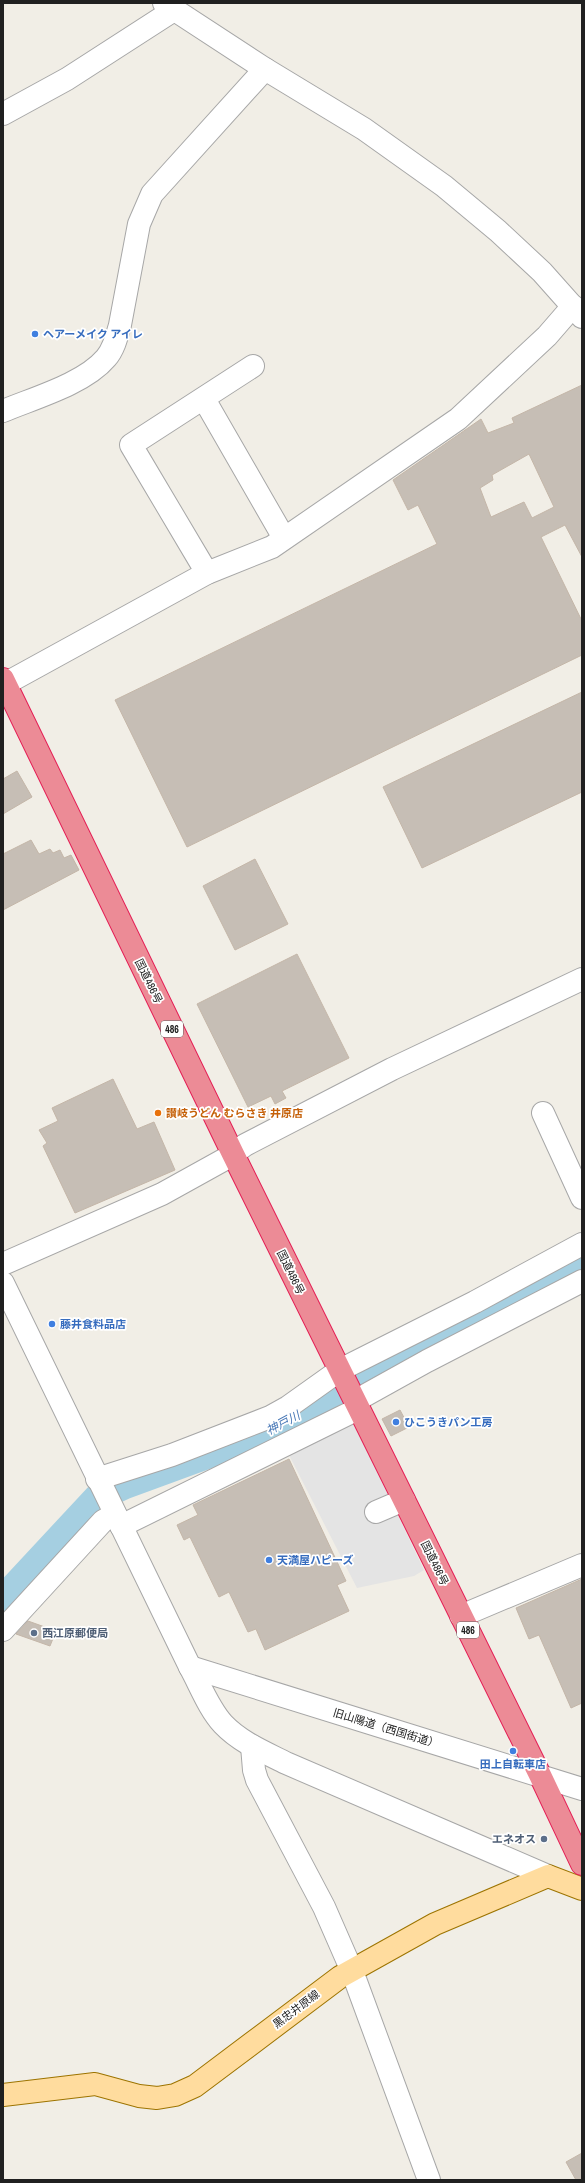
<svg xmlns="http://www.w3.org/2000/svg" width="585" height="2183" viewBox="0 0 585 2183" font-family="'Archivo Narrow','Noto Sans JP',sans-serif">
  <rect width="100%" height="100%" fill="#f1eee6"/>
  <polygon fill="#e4e4e4" points="353,1421 424,1570 414,1576 357,1588 288,1453"/>
  <g fill="none" stroke-linecap="round" stroke-linejoin="round">
    <polyline stroke="#a5cfe1" stroke-width="28" points="3,1599 97,1498 125,1485 259,1436 517,1296 582,1266"/>
  </g>
  <g fill="#c6beb5" stroke="#c4b6a8" fill-rule="evenodd">
    <path d="M582,385V557L565,525L541,537L582,621V655L187,847L115,700L437,544L418,505L408,510L393,480L481,419L488,433L514,423L512,418ZM529,454L554,507L532,518L524,502L491,517L480,488L493,480L492,475Z"/>
    <polygon points="582,692 582,792 422,868 383,787"/>
    <polygon points="17,771 32,797 3,814 3,779"/>
    <polygon points="31,840 39,854 50,849 53,853 60,850 64,858 71,855 79,870 3,910 3,854"/>
    <polygon points="255,859 288,924 235,950 203,886"/>
    <polygon points="297,954 349,1058 282,1091 286,1098 275,1104 271,1096 248,1107 197,1004"/>
    <polygon points="113,1079 137,1129 154,1122 175,1170 75,1213 43,1146 47,1143 39,1130 58,1121 52,1108"/>
    <polygon points="400,1410 409,1427 391,1436 382,1419"/>
    <polygon points="289,1459 346,1581 337,1585 349,1611 265,1650 256,1629 248,1632 229,1592 219,1597 190,1537 184,1540 177,1525 198,1515 193,1505"/>
    <polygon points="582,1579 582,1703 571,1708 539,1635 529,1639 516,1608"/>
    <polygon points="28,1621 56,1631 50,1646 16,1634"/>
    <polygon points="582,2153 582,2180 576,2180 566,2162"/>
  </g>
  <g fill="none" stroke-linecap="round" stroke-linejoin="round">
    <g stroke="#a7a7a7" stroke-width="24">
      <g id="minor">
        <polyline points="164,3 265,69 364,129 444,186 498,231 542,272 582,317"/>
        <polyline points="3,114 67,79 174,10"/>
        <polyline points="204,399 284,538"/>
        <path d="M3,411C34,398 84,384 106,358C114,349 117,336 120,325L139,224L152,194L265,69"/>
        <polyline points="207,573 131,445 253,366"/>
        <polyline points="3,685 207,573 272,547 458,419 547,336 573,306"/>
        <polyline points="543,1113 582,1198"/>
        <polyline points="3,1264 162,1194 227,1158 245,1145 392,1069 582,979"/>
        <path d="M3,1283L190,1667C200,1685 209,1709 223,1724C240,1742 264,1752 286,1763L548,1876"/>
        <polyline points="355,1401 427,1361 582,1281"/>
        <polyline points="97,1479 172,1455 270,1417 288,1407 340,1370 475,1302 582,1244"/>
        <polyline points="376,1512 404,1500"/>
        <polyline points="121,1526 358,1409"/>
        <polyline points="461,1616 582,1565"/>
        <polyline points="3,1630 103,1521 115,1514"/>
        <polyline points="190,1667 582,1789"/>
        <polyline points="252,1746 254,1770 257,1780 324,1907 352,1971 429,2180"/>
      </g>
    </g>
    <g stroke="#9d7400" stroke-width="24">
      <polyline id="major" points="3,2095 95,2084 139,2096 157,2098 175,2095 195,2086 340,1977 435,1924 548,1876 582,1889"/>
    </g>
    <g stroke="#e41e55" stroke-width="24">
      <polyline id="highway" points="3,679 233,1154 540,1775 582,1864"/>
    </g>
    <use href="#minor" stroke="#fff" stroke-width="22"/>
    <use href="#major" stroke="#ffdc9e" stroke-width="22"/>
    <use href="#highway" stroke="#ec8b96" stroke-width="22"/>
  </g>
  <g fill="#3f7fe0" stroke="#fff" stroke-width="1.5">
    <circle cx="35" cy="334" r="4"/>
    <circle cx="52" cy="1324" r="4"/>
    <circle cx="396" cy="1422" r="4"/>
    <circle cx="269" cy="1560" r="4"/>
    <circle cx="513" cy="1751" r="4"/>
  </g>
  <circle fill="#e8710a" stroke="#fff" stroke-width="1.5" cx="158" cy="1113" r="4"/>
  <g fill="#5c6f8a" stroke="#fff" stroke-width="1.5">
    <circle cx="34" cy="1633" r="4"/>
    <circle cx="544" cy="1839" r="4"/>
  </g>
  <g text-anchor="middle" stroke-width="3.5" stroke-linejoin="round" paint-order="stroke">
    <g fill="#fff" stroke="#636363" stroke-width="1">
      <rect x="161" y="1021" width="22" height="16" rx="3"/>
      <rect x="457" y="1622" width="22" height="16" rx="3"/>
    </g>
    <g font-size="10" font-weight="bold" fill="#202020">
      <text x="172" y="1033">486</text>
      <text x="468" y="1634">486</text>
    </g>
    <g font-size="11" font-weight="bold" fill="#366cbe" stroke="#fff" text-anchor="start">
      <text x="43" y="338">ヘアーメイク アイレ</text>
      <text x="60" y="1328">藤井食料品店</text>
      <text x="404" y="1426">ひこうきパン工房</text>
      <text x="277" y="1564">天満屋ハピーズ</text>
      <text x="513" y="1768" text-anchor="middle">田上自転車店</text>
    </g>
    <g font-size="11" fill="#202020" stroke="#fff">
      <text transform="translate(149 981) rotate(64)" y="4">国道486号</text>
      <text transform="translate(291 1272) rotate(64)" y="4">国道486号</text>
      <text transform="translate(435 1563) rotate(64)" y="4">国道486号</text>
      <text transform="translate(386 1728) rotate(17)" y="4">旧山陽道（西国街道）</text>
      <text transform="translate(296 2009) rotate(-37)" y="4">黒忠井原線</text>
    </g>
    <g font-size="11" font-weight="bold" fill="#c56008" stroke="#fff" text-anchor="start">
      <text x="166" y="1117">讃岐うどん むらさき 井原店</text>
    </g>
    <g font-size="11" font-weight="bold" fill="#4e5e75" stroke="#fff" text-anchor="start">
      <text x="42" y="1637">西江原郵便局</text>
      <text x="536" y="1843" text-anchor="end">エネオス</text>
    </g>
    <g font-size="12" font-style="italic" fill="#4777b6" stroke="#fff">
      <text transform="translate(283 1423) rotate(-28)" y="4">神戸川</text>
    </g>
  </g>
  <rect width="585" height="2183" fill="none" stroke="#202020" stroke-width="8"/>
</svg>
